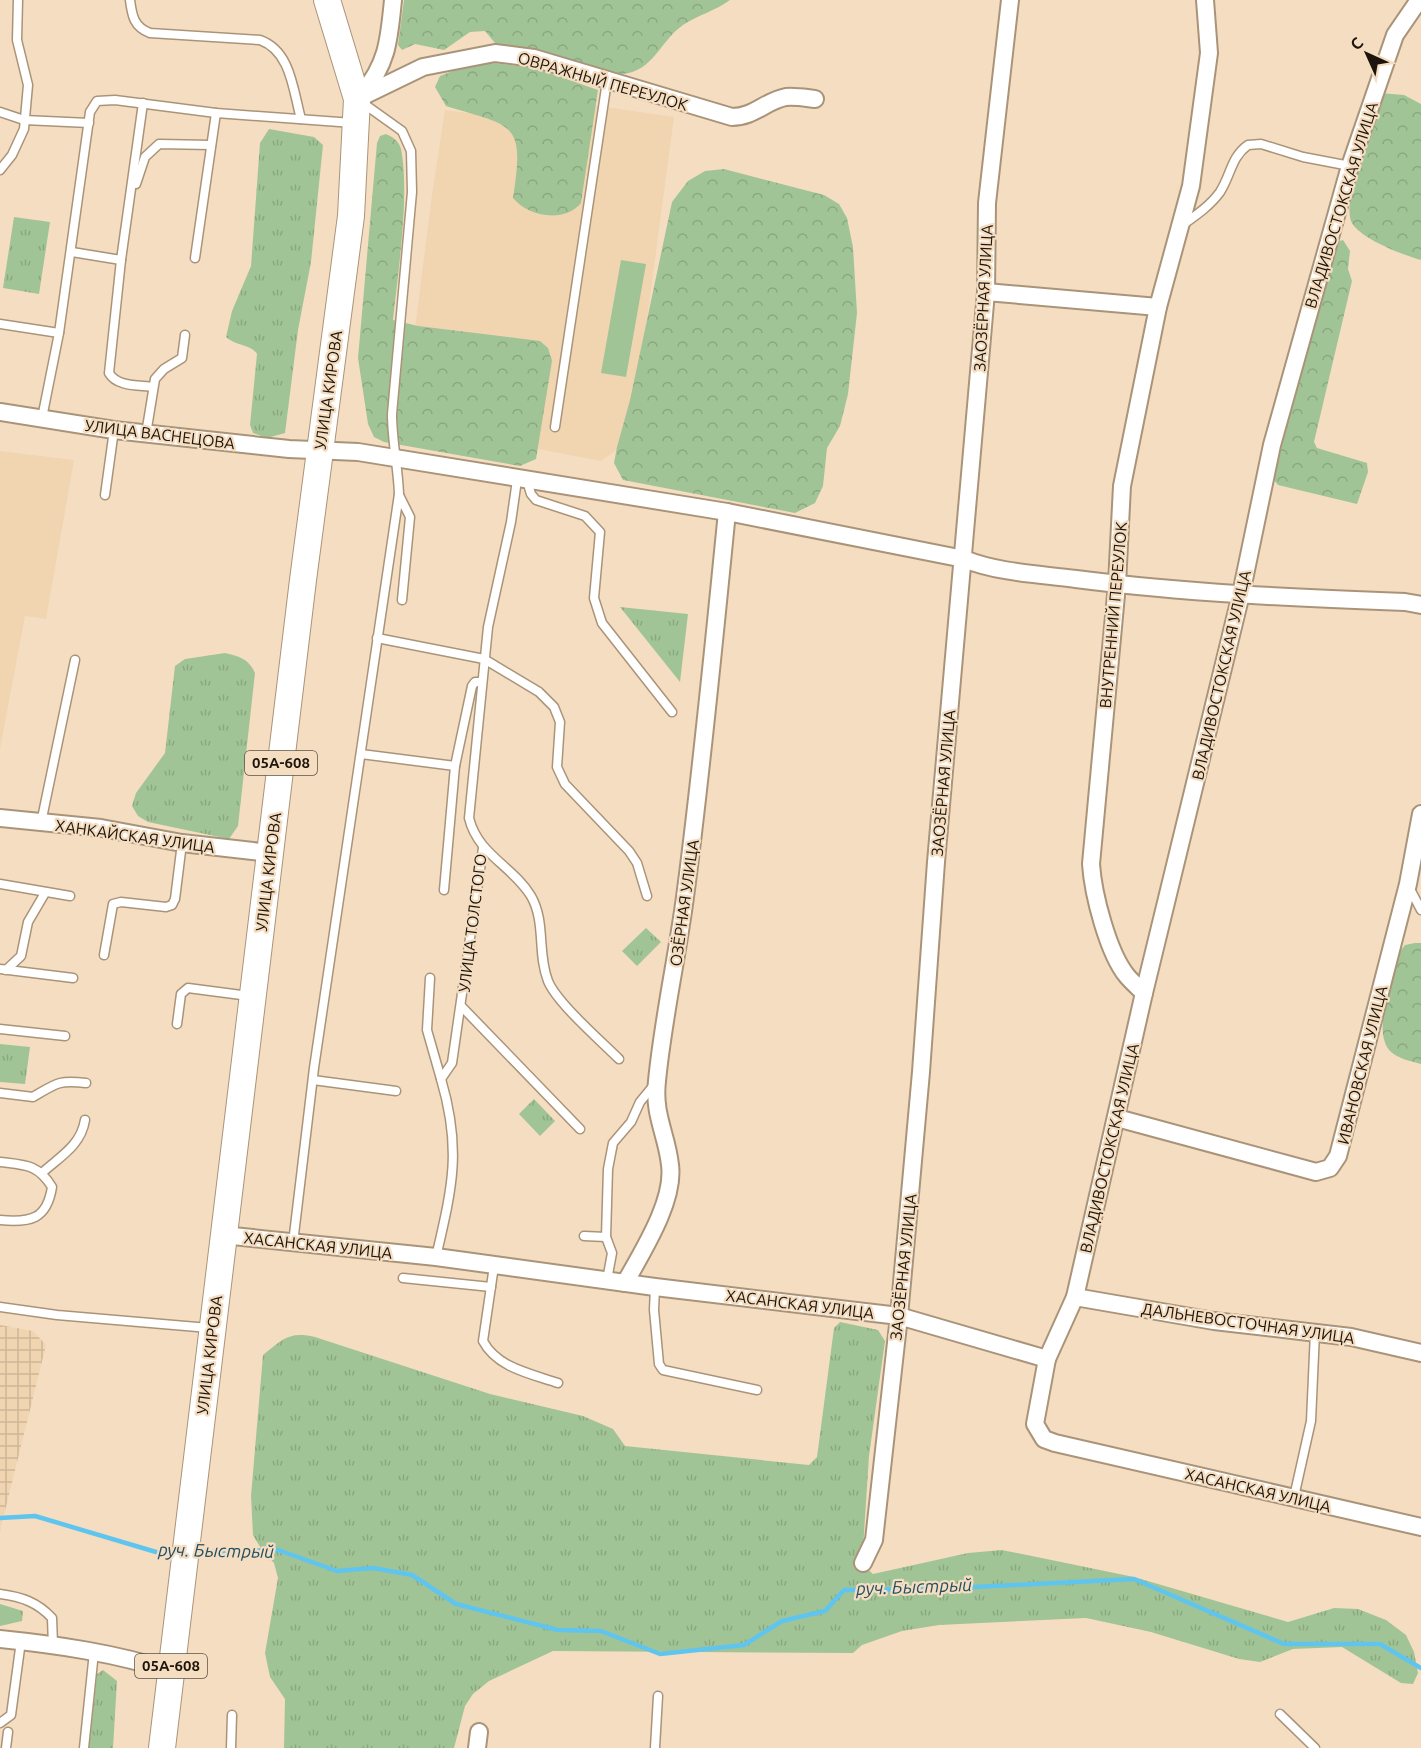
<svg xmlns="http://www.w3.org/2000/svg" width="1421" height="1748" viewBox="0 0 1421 1748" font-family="Ubuntu,sans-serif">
  <defs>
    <pattern id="industrial-grid" width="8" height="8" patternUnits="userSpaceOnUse" patternTransform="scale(1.5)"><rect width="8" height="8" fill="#f1d5b1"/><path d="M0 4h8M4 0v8" fill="none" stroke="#ceb697"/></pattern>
    <pattern id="grass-tufts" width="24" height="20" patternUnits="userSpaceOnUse" patternTransform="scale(1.5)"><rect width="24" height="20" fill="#a1c496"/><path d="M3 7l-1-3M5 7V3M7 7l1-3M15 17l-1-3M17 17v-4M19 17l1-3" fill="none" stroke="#8aa880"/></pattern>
    <pattern id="forest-crowns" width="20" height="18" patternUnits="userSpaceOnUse" patternTransform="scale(1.5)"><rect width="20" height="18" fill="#a1c496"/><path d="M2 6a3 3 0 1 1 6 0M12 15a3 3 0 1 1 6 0" fill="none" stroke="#8aa880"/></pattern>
  </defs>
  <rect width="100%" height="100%" fill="#f5ddc1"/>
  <polygon fill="url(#industrial-grid)" points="0,1325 33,1331 46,1345 0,1531"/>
  <g fill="#f1d5b1">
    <polygon points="551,99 674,117 631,440 601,461 403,423 432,195 445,110 519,120"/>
    <polygon points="0,451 74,460 46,619 25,616 0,749"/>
  </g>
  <g fill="url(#grass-tufts)">
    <path d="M269,129L314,137L323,145L311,262L298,330L285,433L267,438L253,433L250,425L257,354C251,344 235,346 226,337L232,311L251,266L260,143Z"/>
    <polygon points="14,217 50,222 39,294 3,288"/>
    <polygon points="620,607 688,614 680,682"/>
    <path d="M225,653C239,656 249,659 255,673L238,826L229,839L148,822L138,816L132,806L136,793L165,753L175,666L185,659Z"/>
    <polygon points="646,928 661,942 637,966 622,951"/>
    <polygon points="0,1044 30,1047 25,1084 0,1082"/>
    <polygon points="534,1099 555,1121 540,1136 519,1114"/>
    <path d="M840,1322L878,1330L885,1341L869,1456L862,1564L873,1574L968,1553L1002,1550L1134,1577L1288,1622L1334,1608L1358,1609L1386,1620L1406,1635L1414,1652L1418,1673L1413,1684L1401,1683L1342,1647L1293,1649L1260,1662L1239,1659L1151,1632L1086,1618L939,1625L902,1631L862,1645L853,1653L553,1651L489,1681L473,1694L465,1706L454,1748H284L285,1699L270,1677L265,1653L278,1578L274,1563L262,1550L253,1535L251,1496L263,1355C283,1339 289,1331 315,1337L490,1394L583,1416L613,1429L625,1446L809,1465L817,1457L834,1328Z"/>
    <polygon points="0,1604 23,1611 22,1621 0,1626"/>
    <polygon points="103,1670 117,1681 113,1748 89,1748 97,1674"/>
  </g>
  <g fill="url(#forest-crowns)">
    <path d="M404,0H730C715,11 698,15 683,25C660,41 653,72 622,74L495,43L485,31L470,32L444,50L415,44L402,50L398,45Z"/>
    <path d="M495,63L535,68L598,90L581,203C565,223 528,217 513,198C525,121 514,127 446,106L435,87L440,76L460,68Z"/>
    <path d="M1380,93L1404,95L1421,104V260C1403,255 1361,239 1352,223C1340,203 1373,118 1380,93Z"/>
    <path d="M386,134C393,137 399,141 401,149C410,193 398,273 393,320L418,326L540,341L548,348L552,361L536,459L520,466L384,442L374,437L368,424L358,358L377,143L380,136Z"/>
    <polygon points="724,169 824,195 839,204 847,218 853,247 857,313 848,394 840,426 827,448 823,486 815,503 795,513 623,480 614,463 617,447 630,400 672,202 688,181 705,171"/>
    <polygon points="1343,240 1350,251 1348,269 1352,281 1314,442 1317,448 1367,463 1368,472 1357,504 1278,485 1273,479 1336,242"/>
    <path d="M1415,943H1421V1064C1411,1061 1398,1059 1390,1051C1372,1032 1392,978 1398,954L1405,945Z"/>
  </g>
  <polygon fill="#a1c496" points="621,260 646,264 626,377 601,373"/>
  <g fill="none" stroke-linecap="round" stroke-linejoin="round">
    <g stroke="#5fc5ef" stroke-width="4.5">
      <polyline points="0,1518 35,1516 156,1552 179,1552"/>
      <polyline points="193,1552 278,1550 337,1571 373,1568 412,1575 456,1604 558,1630 601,1631 660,1654 744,1645 782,1621 825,1611 844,1590 935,1589 1134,1579 1284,1644 1380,1644 1421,1668"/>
    </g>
    <g stroke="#aa9479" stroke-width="11">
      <g id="lane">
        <path d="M130,0C132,16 134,27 150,33L260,40C291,51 293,90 301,119"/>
        <polyline points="0,112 24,120 89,123"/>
        <polyline points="0,170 12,155 24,129 28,85 17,40 18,0"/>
        <polyline points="136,184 145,157 159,144 211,145"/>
        <path d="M1181,226C1195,216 1210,206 1220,192C1231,175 1231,157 1248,145L1261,144L1303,157L1350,166"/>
        <polyline points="72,252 121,260 143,103"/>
        <polyline points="195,258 216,113"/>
        <path d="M121,260L109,373C117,387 139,385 153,387"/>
        <polyline points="0,324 59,333 42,418"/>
        <polyline points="59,333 90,112 97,101 115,100 216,113 353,123"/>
        <polyline points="555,427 607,81"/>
        <polyline points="146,434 155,379 164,369 182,358 185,335"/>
        <path d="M517,480L511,522L488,627L469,818C478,855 513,866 531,896C546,922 537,953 548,981C557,1003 601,1041 619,1059"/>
        <polyline points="527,481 531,494 536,500 585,516 600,532 594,598 602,623 672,712"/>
        <polyline points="105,495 114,430"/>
        <polyline points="399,495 410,517 402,600"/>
        <polyline points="377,638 484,659 539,692 554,707 560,722 557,767 565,784 629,851 637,863 647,896"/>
        <polyline points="361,754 455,766"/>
        <polyline points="41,823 75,660"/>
        <polyline points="0,884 70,896"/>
        <polyline points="1409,887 1421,910"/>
        <polyline points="444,890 455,766 472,686 475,682 482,682"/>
        <polyline points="104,955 113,904 121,902 166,907 172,905 175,899 182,843"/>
        <polyline points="0,969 73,978"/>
        <polyline points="6,970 21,956 28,922 45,893"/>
        <polyline points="430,978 427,1030 441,1079"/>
        <polyline points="462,1007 580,1129"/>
        <polyline points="177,1024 181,994 188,988 249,996"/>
        <polyline points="0,1029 65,1036"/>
        <polyline points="313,1080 396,1091"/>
        <path d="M0,1093L33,1097C57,1083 58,1080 86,1083"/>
        <path d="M0,1162C25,1165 38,1164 52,1187C47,1219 31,1223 0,1220"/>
        <path d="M43,1172C61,1156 81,1145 85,1120"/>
        <polyline points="584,1236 606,1237"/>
        <path d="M293,1243L314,1068L399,494C398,467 392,441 392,414L412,192L411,151L402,131L360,101"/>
        <path d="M436,1257C452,1188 462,1150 441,1079L452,1063L483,848"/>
        <path d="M494,1266L483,1341C497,1368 532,1374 558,1383"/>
        <polyline points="403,1278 491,1287"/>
        <polyline points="607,1280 612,1253 606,1237 608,1169 613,1143 631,1122 640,1102 654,1085"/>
        <polyline points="655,1287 654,1310 659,1364 663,1370 757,1390"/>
        <polyline points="0,1307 57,1315 209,1328"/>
        <polyline points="1294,1497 1311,1421 1315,1332"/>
        <path d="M0,1594C22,1597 37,1602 52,1618L53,1645"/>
        <polyline points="1280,1714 1315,1748"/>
        <polyline points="0,1723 11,1715 21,1641"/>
        <polyline points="6,1748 8,1732"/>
        <polyline points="84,1748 94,1652"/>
        <polyline points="231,1748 232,1715"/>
        <polyline points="655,1748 658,1696"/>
      </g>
    </g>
    <g stroke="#aa9479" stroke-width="20">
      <g id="street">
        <polyline points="1419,0 1395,35 1350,166 1272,445 1241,594 1144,993 1075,1297 1047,1359 1035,1424 1044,1439 1055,1443 1421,1527"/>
        <path d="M362,94C388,63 389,39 393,0"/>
        <path d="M357,99L423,67L495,53L534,58L732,117C754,117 765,101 786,97C795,96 806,98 815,99"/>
        <polyline points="986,292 1158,307"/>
        <path d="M0,412L114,430L289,449L358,452L727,512L964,559C999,573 1039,574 1076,579C1185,593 1295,598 1405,602L1421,605"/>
        <polyline points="0,818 101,828 182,843 270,853"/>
        <path d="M1144,993C1138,987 1132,982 1127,976C1108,953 1093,894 1091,864L1117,584L1122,486L1158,307L1191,186L1209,53L1205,0"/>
        <polyline points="1117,1118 1316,1172 1330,1168 1338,1156 1408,884 1421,814"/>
        <polyline points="223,1235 436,1257 655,1287 899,1316 1047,1359"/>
        <path d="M625,1283C642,1252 675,1201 670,1165C667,1135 653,1115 657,1081C663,1019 677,958 685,897C702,769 714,641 727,512"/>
        <polyline points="1075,1297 1214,1321 1351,1337 1421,1353"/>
        <polyline points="863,1563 874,1540 899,1316 921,1072 936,862 986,292 987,203 1010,0"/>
        <path d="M0,1639C58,1645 115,1653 170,1671"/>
        <polyline points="477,1748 479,1732"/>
      </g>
    </g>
    <g stroke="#aa9479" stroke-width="28">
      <polyline id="primary" points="162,1748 303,580 351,216 357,99 327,0"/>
    </g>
    <use href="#lane" stroke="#fff" stroke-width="8"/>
    <use href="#street" stroke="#fff" stroke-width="16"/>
    <use href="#primary" stroke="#fff" stroke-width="26"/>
  </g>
  <g text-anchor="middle" stroke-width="4.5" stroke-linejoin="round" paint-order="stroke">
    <g fill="#f5ddc1" stroke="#5e5142" stroke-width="1.5">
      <rect x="245" y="751" width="72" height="24" rx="4.5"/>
      <rect x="135" y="1654" width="72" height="24" rx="4.5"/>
    </g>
    <g font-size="15" font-weight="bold" fill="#1d150b">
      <text x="281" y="768">05А-608</text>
      <text x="171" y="1671">05А-608</text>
    </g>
    <g font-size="16" fill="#1d150b" stroke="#f5ddc1">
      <text transform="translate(603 81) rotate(16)" y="6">ОВРАЖНЫЙ ПЕРЕУЛОК</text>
      <text transform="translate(1341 205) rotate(-73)" y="6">ВЛАДИВОСТОКСКАЯ УЛИЦА</text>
      <text transform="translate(983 298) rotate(-87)" y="6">ЗАОЗЁРНАЯ УЛИЦА</text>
      <text transform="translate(328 390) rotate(-82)" y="6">УЛИЦА КИРОВА</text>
      <text transform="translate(160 434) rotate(7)" y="6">УЛИЦА ВАСНЕЦОВА</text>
      <text transform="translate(1113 615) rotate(-85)" y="6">ВНУТРЕННИЙ ПЕРЕУЛОК</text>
      <text transform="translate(1221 675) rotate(-77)" y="6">ВЛАДИВОСТОКСКАЯ УЛИЦА</text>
      <text transform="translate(943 783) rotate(-85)" y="6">ЗАОЗЁРНАЯ УЛИЦА</text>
      <text transform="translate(135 836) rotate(8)" y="6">ХАНКАЙСКАЯ УЛИЦА</text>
      <text transform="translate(268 872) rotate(-83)" y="6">УЛИЦА КИРОВА</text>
      <text transform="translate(684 903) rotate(-82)" y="6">ОЗЁРНАЯ УЛИЦА</text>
      <text transform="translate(472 923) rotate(-83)" y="6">УЛИЦА ТОЛСТОГО</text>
      <text transform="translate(1362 1065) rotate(-76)" y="6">ИВАНОВСКАЯ УЛИЦА</text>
      <text transform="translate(1109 1148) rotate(-77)" y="6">ВЛАДИВОСТОКСКАЯ УЛИЦА</text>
      <text transform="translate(318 1245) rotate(6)" y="6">ХАСАНСКАЯ УЛИЦА</text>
      <text transform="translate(903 1267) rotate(-84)" y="6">ЗАОЗЁРНАЯ УЛИЦА</text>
      <text transform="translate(800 1304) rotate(7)" y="6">ХАСАНСКАЯ УЛИЦА</text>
      <text transform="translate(1248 1323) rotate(8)" y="6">ДАЛЬНЕВОСТОЧНАЯ УЛИЦА</text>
      <text transform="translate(209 1355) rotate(-83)" y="6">УЛИЦА КИРОВА</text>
      <text transform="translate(1258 1490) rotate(13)" y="6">ХАСАНСКАЯ УЛИЦА</text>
    </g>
    <g font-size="18" font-style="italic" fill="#245062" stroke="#f5ddc1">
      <text transform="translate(216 1551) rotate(1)" y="6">руч. Быстрый</text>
      <text transform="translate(914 1587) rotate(-2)" y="6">руч. Быстрый</text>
    </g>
  </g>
  <g transform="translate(1367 54) rotate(315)" stroke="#f5ddc1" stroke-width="4.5" paint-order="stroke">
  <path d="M0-4.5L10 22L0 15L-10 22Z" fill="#1d150b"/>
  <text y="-9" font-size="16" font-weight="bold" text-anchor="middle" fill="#1d150b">С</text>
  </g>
</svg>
